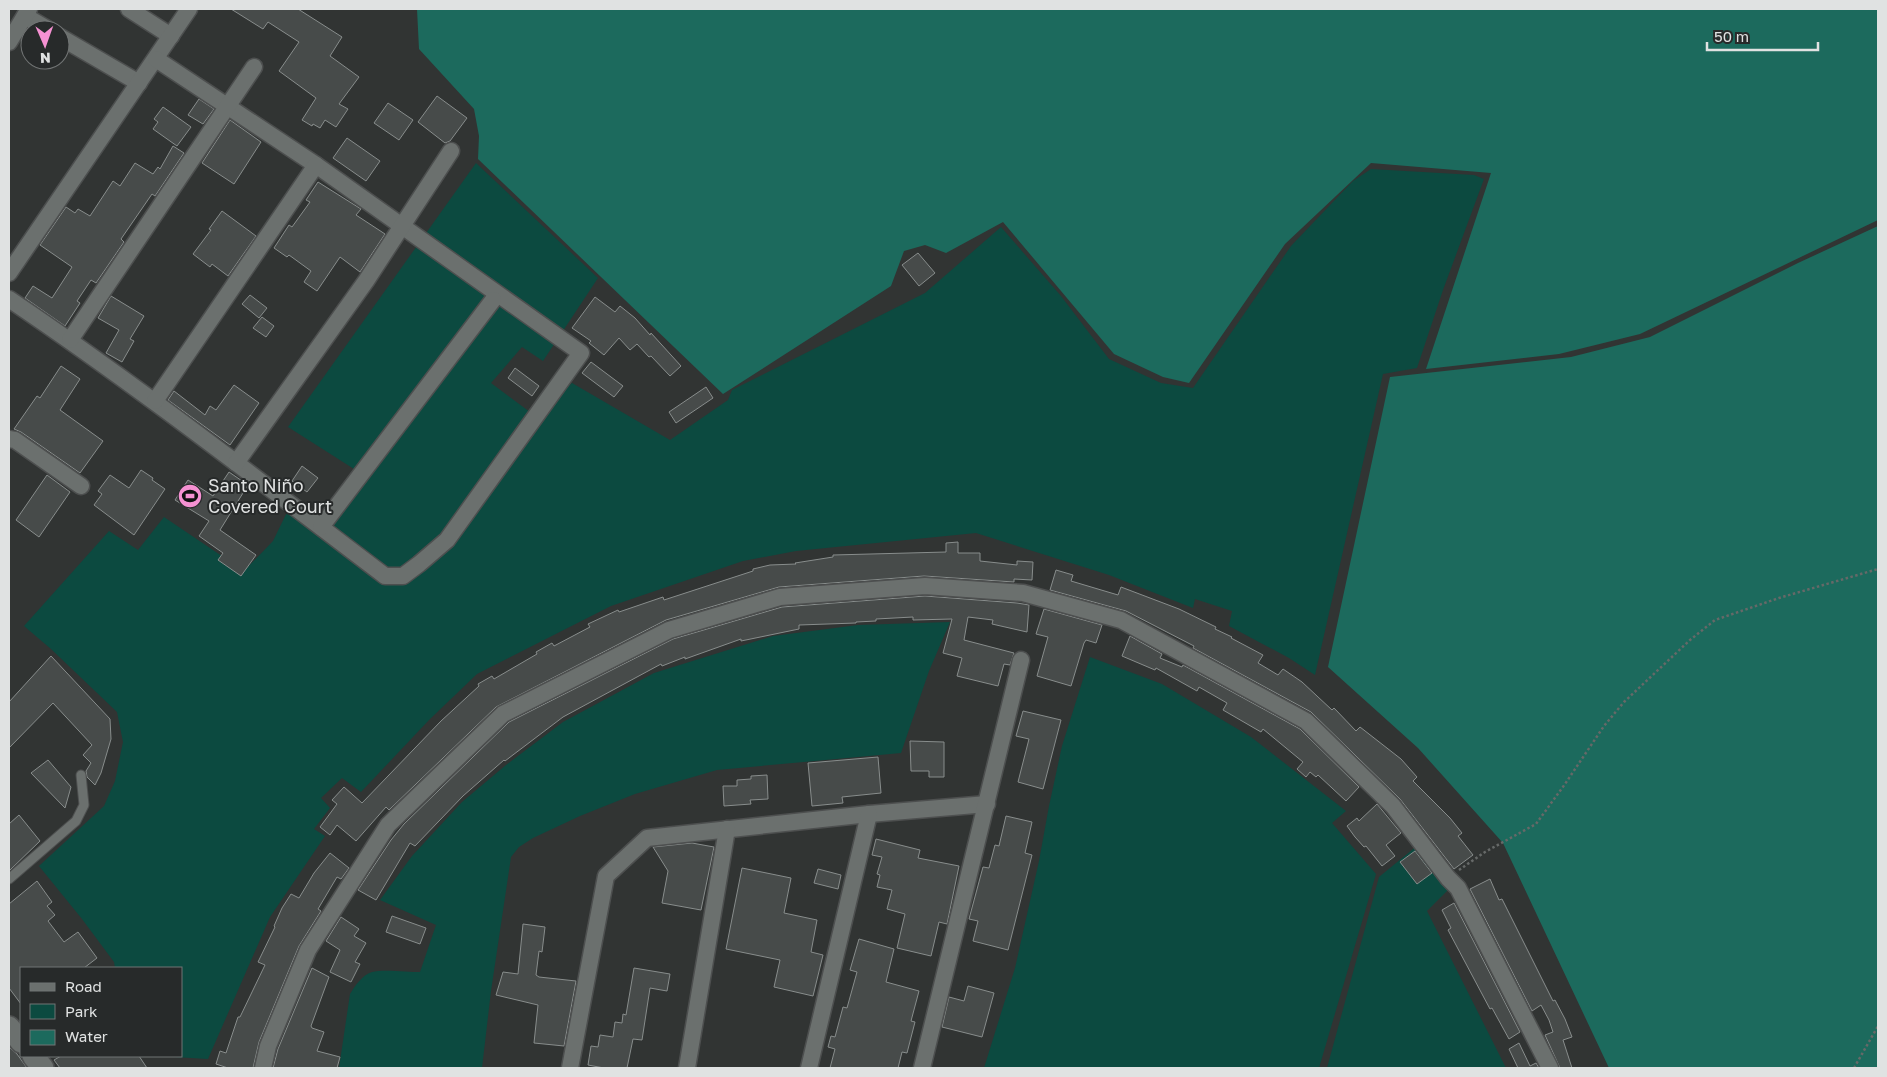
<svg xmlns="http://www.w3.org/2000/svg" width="1887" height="1077" viewBox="0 0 1887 1077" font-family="'Golos Text',sans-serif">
  <rect width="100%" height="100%" fill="#313433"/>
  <g fill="#0c4a40">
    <polygon points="476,163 598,278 543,361 522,347 491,383 534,415 572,383 670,440 728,400 732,390 925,293 1001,227 1061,296 1109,359 1161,383 1193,388 1291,246 1353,181 1371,169 1474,175 1484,179 1443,290 1417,368 1383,374 1315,675 1289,658 1229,626 1232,611 1195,599 1193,608 1109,575 976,533 796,551 743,561 611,606 477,674 429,720 361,792 342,778 321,798 330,808 314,829 325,836 270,917 208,1059 157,1056 181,1056 181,968 115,968 114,962 82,919 39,866 104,806 115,781 123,742 117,712 51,649 24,626 109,531 138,550 164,517 244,571 273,541 292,502 319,515 354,469 288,427"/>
    <path d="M950,622L929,671L901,753L717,770L635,794L580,816L533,838L519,847L511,857L491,991L482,1068H339L350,994C355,986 362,975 372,972C382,969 409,972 420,972L436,925L380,900L412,856L462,802L506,765L563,722L654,673L773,636L858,625Z"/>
    <polygon points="1090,657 1162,684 1251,737 1346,811 1332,823 1376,874 1319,1068 984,1068 1015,968 1039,861 1049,806 1062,746"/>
    <polygon points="1418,845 1450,888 1427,911 1506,1068 1327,1068 1379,877"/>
  </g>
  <g fill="#1c6a5d">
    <polygon points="417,9 1878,9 1878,220 1640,334 1559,354 1426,369 1491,173 1371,163 1285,244 1189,383 1163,377 1114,354 1003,222 946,253 925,245 904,251 891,286 723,394 478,159 479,136 474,109 419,49"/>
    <polygon points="1878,226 1878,1068 1609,1068 1503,843 1418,748 1328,667 1390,377 1571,357 1650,337 1798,263"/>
  </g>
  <g fill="#474b4a" stroke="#888d8c">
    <polygon points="231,9 298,9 342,37 330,56 359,77 339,104 348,109 336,127 325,120 320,128 313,124 312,126 302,120 316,98 279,71 299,42 268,22 263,29"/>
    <polygon points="437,96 467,118 450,141 445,143 418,122"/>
    <polygon points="199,99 214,109 203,124 188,115"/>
    <polygon points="388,103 413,120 399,140 374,123"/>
    <polygon points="163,107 191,127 177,146 153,129 158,122 154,119"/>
    <polygon points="230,120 261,142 234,184 202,163"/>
    <polygon points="347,138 380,161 366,181 333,158"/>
    <polygon points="173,146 184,153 155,196 152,194 121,239 124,242 96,283 91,280 77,301 80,303 65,326 25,298 33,286 52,298 72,267 40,245 66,207 75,213 78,209 90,216 113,181 120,186 135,163 153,174 158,167 160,169"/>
    <polygon points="318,182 361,209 356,215 385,234 360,272 340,257 317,291 304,282 311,271 289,255 287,257 274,248 289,225 292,227 310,202 306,200"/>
    <polygon points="222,211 256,236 228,276 212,264 210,267 193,254 211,230 209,229"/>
    <polygon points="918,253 935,273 919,286 902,265"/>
    <polygon points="250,295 267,308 259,318 242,304"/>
    <polygon points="111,296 144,316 130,339 134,341 122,362 106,353 119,330 98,318"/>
    <polygon points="595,297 615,312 620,306 635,318 650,335 651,333 681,366 670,376 651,356 649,357 637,344 630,350 619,338 604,355 589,343 591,341 572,328"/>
    <polygon points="262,317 274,326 266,337 253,328"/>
    <polygon points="591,362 623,386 614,397 582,373"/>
    <polygon points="61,366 80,379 60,410 103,441 80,473 21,432 14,429 37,396 40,398"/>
    <polygon points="515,368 539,386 532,396 508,378"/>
    <polygon points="234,385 259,403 230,445 168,400 174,391 205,415 210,406 216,410"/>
    <polygon points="706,387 713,398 676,423 669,412"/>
    <polygon points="302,466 318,478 307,492 292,481"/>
    <polygon points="141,470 153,478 152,480 165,489 134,535 94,505 102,494 98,491 110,475 129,488"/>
    <polygon points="229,472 248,485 220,530 256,555 241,576 218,560 223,553 199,536 209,521 175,500 188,480 213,496"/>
    <polygon points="47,475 70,492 39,537 16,520"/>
    <polygon points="958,542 958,553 980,553 980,561 1017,565 1017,561 1033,562 1032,580 1014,579 1014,582 924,576 779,587 666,620 496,707 389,810 386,807 356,841 337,825 330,835 320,827 337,804 332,800 344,787 362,803 441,721 479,686 478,684 492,676 494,679 537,654 536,652 552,643 554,646 590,627 588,624 618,610 619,612 663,597 664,600 753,571 753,569 770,565 796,564 795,563 833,557 833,555 946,552 946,543"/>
    <polygon points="1056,570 1073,575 1071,581 1118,595 1121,587 1179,609 1216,627 1215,629 1232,637 1231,638 1263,655 1258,663 1278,675 1283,669 1302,682 1332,710 1334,708 1356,731 1360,727 1401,759 1417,777 1413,781 1450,818 1462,833 1458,836 1473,855 1454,869 1400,799 1311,712 1193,648 1194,646 1126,611 1050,590"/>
    <polygon points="925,596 1017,603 1029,605 1027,632 992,624 993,620 968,617 964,640 1014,653 1010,665 1004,664 998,686 957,676 962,658 943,653 952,619 913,620 913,617 876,619 876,621 856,622 856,623 799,625 799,629 741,641 741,639 685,659 685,657 662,666 661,664 563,717 505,761 504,760 463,796 415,846 410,843 376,900 358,890 391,840 404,824 509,722 673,639 782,607"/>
    <polygon points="1044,609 1102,625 1096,643 1086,640 1084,643 1071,686 1037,676 1048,637 1036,634"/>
    <polygon points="1130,636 1162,654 1160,658 1182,667 1183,665 1300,729 1359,787 1346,801 1318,775 1316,777 1310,772 1306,777 1297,769 1303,762 1263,729 1261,732 1223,710 1227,703 1199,687 1197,691 1156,668 1155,670 1122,656"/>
    <polygon points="51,656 110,719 111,739 101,773 95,785 87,777 86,771 91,763 83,755 92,745 53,703 9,748 9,702"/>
    <polygon points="1023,711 1061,720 1043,789 1018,782 1029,739 1016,736"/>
    <polygon points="910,741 944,742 944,777 929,777 929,771 911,771"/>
    <polygon points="878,757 881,793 842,797 843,803 812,806 808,763"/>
    <polygon points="48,760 71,787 65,808 31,773"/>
    <polygon points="767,775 768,799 750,800 751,804 724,806 723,786 737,786 737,780 751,779 751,776"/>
    <polygon points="1377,804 1401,833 1386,845 1395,856 1382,866 1366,846 1364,847 1355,837 1347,826 1357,818 1359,821"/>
    <polygon points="19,815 40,841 9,871 9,824"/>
    <polygon points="1006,816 1032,822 1025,853 1032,855 1008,950 973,941 978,921 969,919 983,867 989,868 995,845 999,846"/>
    <polygon points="876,839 920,850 918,858 959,866 947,924 939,922 931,956 897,948 905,914 887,909 892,890 877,887 880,875 877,874 882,857 872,855"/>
    <polygon points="692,843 714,847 701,910 662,903 668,871 653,847"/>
    <polygon points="1415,851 1432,873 1417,884 1400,862"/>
    <polygon points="330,853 349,868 341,879 337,877 318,909 321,911 299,946 259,1042 253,1068 228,1068 216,1064 220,1051 226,1053 238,1017 240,1017 265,965 258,962 275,927 274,926 282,908 291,894 299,898 314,873"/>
    <polygon points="742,868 791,878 784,913 817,920 811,952 823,955 813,996 774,987 780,960 726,949"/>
    <polygon points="818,869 841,875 838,889 814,883"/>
    <polygon points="1490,879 1499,900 1502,899 1553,1001 1555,1000 1565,1019 1572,1037 1563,1040 1572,1068 1560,1068 1545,1035 1553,1032 1549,1020 1541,1005 1532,1011 1470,889"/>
    <polygon points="37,881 52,902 47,906 55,915 48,921 64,942 78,932 97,958 84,968 21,968 21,1004 9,988 9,904"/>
    <polygon points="1454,903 1520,1032 1509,1039 1492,1008 1490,1009 1448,930 1451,928 1442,910"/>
    <polygon points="392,916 426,928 420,944 386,932"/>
    <polygon points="341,917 359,929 354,936 366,943 355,962 360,964 351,982 330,972 340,950 326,941"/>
    <polygon points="523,924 545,927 542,952 539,951 536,975 539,977 576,981 564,1046 534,1043 538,1005 496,995 503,972 518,974"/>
    <polygon points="859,939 894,949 886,982 919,991 911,1021 915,1022 907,1053 902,1052 898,1068 830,1068 835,1049 828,1047 831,1036 835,1037 843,1007 847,1008 857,972 850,970"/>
    <polygon points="312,968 329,977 311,1026 312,1028 324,1032 317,1051 340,1057 337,1068 273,1068 278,1049"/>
    <polygon points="634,968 670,974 667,991 650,988 642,1040 633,1039 627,1068 604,1068 588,1065 591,1046 598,1047 600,1035 613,1037 615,1022 622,1023 623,1014 626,1015"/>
    <polygon points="968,986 994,993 982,1037 942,1027 949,997 964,1001"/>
    <polygon points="1519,1043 1530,1066 1536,1063 1539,1068 1518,1068 1509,1049"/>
    <polygon points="9,1047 17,1054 27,1068 9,1068"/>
    <polygon points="61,1056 139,1056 147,1068 60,1068 54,1060"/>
  </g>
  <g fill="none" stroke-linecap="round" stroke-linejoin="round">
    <g stroke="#4d4f4f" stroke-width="11">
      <polyline id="service" points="9,879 76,821 84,805 81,775"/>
    </g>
    <g stroke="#4d4f4f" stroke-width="19">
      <g id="minor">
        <polyline points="129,9 171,36"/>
        <polyline points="25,16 49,30"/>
        <polyline points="60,37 139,83"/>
        <polyline points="9,42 29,9"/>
        <polyline points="9,273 189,9"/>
        <path d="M9,299C138,386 261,482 385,576H403L419,564L447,540L581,353L316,165L156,59"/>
        <polyline points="70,340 254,67"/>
        <polyline points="155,401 316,165"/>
        <polyline points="9,439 15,440 81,486"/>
        <polyline points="236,463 366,281 451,151"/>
        <polyline points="321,527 493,300"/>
        <polyline points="263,1068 268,1046 308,950 388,825 503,714 669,630 780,597 925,586 1023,593 1121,620 1306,721 1393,806 1448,878 1458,888 1550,1068"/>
        <polyline points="570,1068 606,876 647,838 869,814 987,804"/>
        <polyline points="687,1068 727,829"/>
        <polyline points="809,1068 869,814"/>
        <polyline points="922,1068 1021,660"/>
      </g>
    </g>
    <g stroke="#4d4f4f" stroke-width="24">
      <g id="tertiary">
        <polyline points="9,1027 21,1042"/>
        <polyline points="33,1056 43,1068"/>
      </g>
    </g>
    <g stroke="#666968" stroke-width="2.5" stroke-dasharray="2.5 2.5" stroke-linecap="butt">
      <polyline points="1459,870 1485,852 1536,824 1565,784 1604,726 1624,702 1690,640 1715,620 1779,598 1878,569"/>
      <polyline points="1854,1068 1878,1026"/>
    </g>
    <use href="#service" stroke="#6b706e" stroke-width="9"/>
    <use href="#minor" stroke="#6b706e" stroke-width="16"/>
    <use href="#tertiary" stroke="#6b706e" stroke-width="21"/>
  </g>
  <defs>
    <g id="stadium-disc" transform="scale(1.25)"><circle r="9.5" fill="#f591d2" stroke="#272a2a"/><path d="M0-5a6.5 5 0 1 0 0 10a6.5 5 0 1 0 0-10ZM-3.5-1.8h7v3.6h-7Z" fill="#111"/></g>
  </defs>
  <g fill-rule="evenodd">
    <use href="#stadium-disc" x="190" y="496"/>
  </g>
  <g text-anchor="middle" stroke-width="4" stroke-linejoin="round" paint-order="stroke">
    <g font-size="18" fill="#e0e2e2" stroke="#272a2a" text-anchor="start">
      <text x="208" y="492">Santo Niño<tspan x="208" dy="21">Covered Court</tspan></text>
    </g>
  </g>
  <rect width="1887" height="1077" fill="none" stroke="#e0e2e2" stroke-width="20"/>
  <rect x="20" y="967" width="162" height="90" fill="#272a2a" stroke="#717474"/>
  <rect x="30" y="983" width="25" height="8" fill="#6b706e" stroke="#717474"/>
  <text x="65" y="992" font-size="15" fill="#e0e2e2">Road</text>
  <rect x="30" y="1004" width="25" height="15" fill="#0c4a40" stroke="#717474"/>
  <text x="65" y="1017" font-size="15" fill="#e0e2e2">Park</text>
  <rect x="30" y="1030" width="25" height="15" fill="#1c6a5d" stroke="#717474"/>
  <text x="65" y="1042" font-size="15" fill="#e0e2e2">Water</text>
  <g transform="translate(45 45) rotate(178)"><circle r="24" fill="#272a2a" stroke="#717474"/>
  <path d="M0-4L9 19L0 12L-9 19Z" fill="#f591d2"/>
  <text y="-8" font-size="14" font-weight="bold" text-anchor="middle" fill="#e0e2e2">N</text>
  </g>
  <path d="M1707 42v8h111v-8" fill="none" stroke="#e0e2e2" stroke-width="2.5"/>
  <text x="1714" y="42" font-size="15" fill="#e0e2e2" stroke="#272a2a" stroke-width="4" paint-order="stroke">50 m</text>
</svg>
